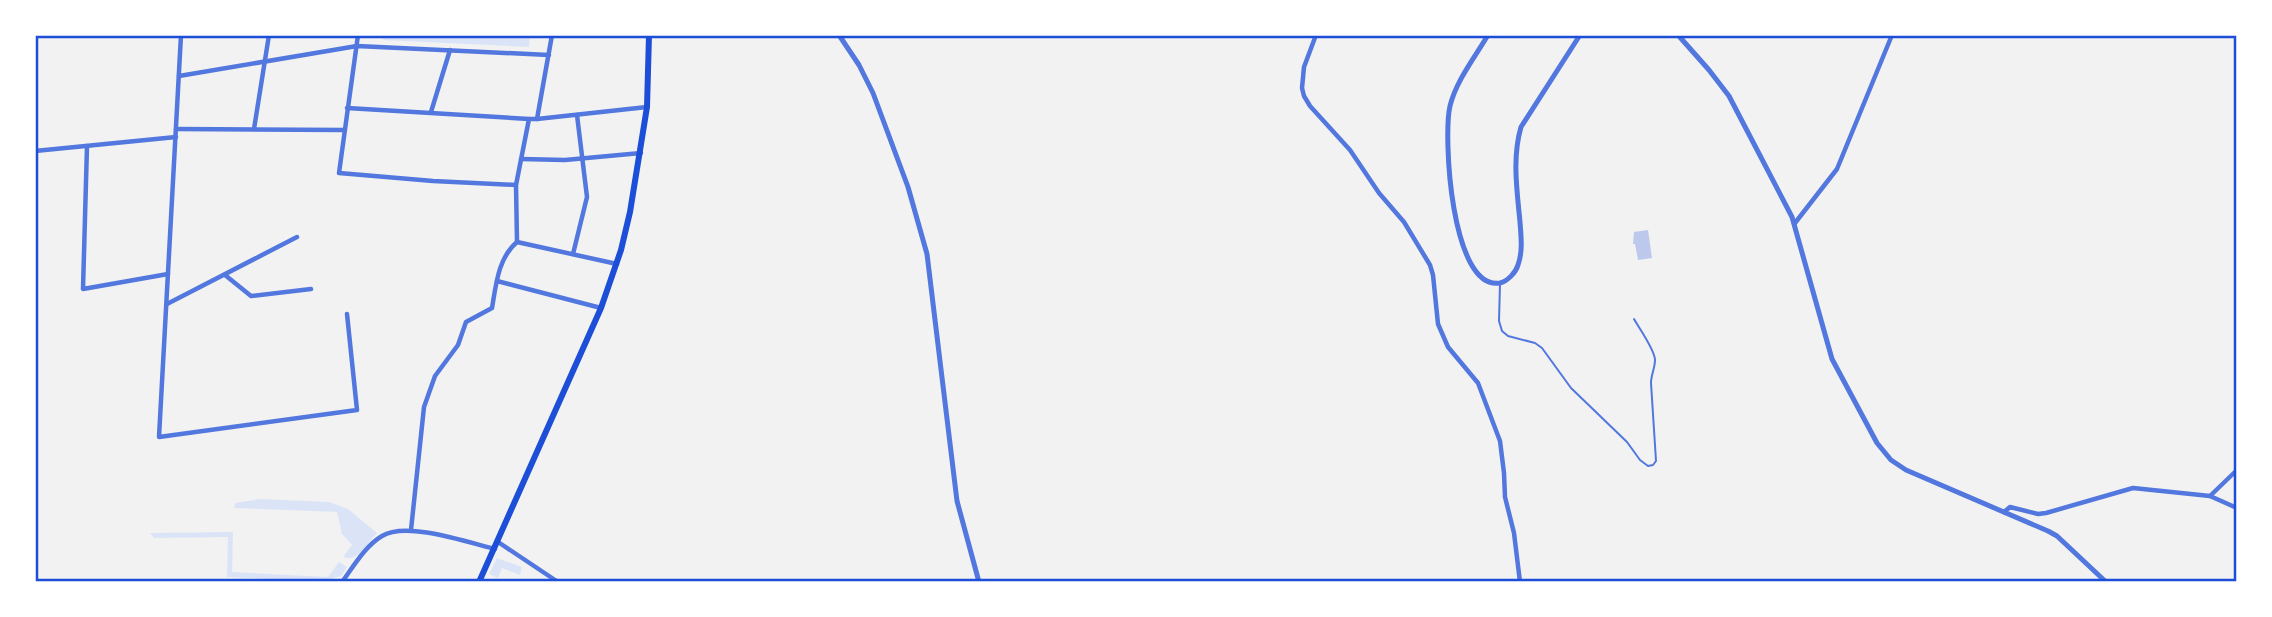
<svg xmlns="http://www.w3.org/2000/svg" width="2272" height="617" viewBox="0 0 2272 617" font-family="'IBM Plex Sans',sans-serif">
  <rect width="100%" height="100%" fill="#f2f2f2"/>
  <g fill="#dbe4f7">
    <polygon points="384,35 530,35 529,47 383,40"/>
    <path d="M260,499L329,502L348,509L377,533C367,543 358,563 343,557L352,545L342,534L337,512L234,508L235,503Z"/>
    <polygon points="233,532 232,572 328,577 339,562 347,567 341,576 323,581 227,577 228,537 154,538 150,533"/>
    <polygon points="497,558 522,567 520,575 502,568 498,578 489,574"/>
  </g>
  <polygon fill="#bdc9ec" points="1648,230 1652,258 1638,260 1635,244 1633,244 1634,232"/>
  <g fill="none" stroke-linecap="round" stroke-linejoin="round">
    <path stroke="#5277de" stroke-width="2" d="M1500,284L1499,321L1502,331L1508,336L1535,343L1542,348L1571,388L1627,442L1640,460L1648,466L1653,465L1656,461L1651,383C1651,375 1655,368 1655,360C1655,350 1639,328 1634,319"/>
    <g stroke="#5277de" stroke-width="4.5">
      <polyline points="181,35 159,437 357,410 347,314"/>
      <polyline points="358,35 339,173 433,181 516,185"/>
      <polyline points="1316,35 1304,67 1302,88 1304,96 1310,106 1350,150 1379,193 1404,222 1430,265 1433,275 1438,324 1448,347 1478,383 1500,441 1504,473 1505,497 1514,533 1520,582"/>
      <polyline points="179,76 357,46 549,55"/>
      <polyline points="347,108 529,119"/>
      <polyline points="431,112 450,50"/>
      <polyline points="537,119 647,107"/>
      <polyline points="176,129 344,130"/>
      <polyline points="254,129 269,35"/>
      <polyline points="87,146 83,289 168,274"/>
      <polyline points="35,151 176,137"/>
      <polyline points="521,159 565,160 641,153"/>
      <polyline points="1795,223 1837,169 1892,35"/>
      <polyline points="517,242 516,185 529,119 537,119 552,35"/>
      <polyline points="517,242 617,264"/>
      <polyline points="573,254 587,197 577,115"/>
      <polyline points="225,275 251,296 311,289"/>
      <polyline points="497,281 601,308"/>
      <polyline points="167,304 297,237"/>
      <polyline points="2210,496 2237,470"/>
      <polyline points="2004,512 2010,507 2038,514 2046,513 2133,488 2210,496 2237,508"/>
      <path d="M411,530L424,407L435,376L458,345L466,322L492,308C496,285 498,258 517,242"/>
      <polyline points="498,542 558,582"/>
      <polyline points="35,565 35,582"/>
      <path d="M342,582C353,567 365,546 382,536C406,521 467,542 495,549"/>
    </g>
    <g stroke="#5277de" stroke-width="5">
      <polyline points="839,35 859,65 873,93 908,187 927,254 957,501 979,582"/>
      <path d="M1488,35C1475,57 1456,81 1450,106C1443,136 1451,291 1500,283C1508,281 1516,272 1518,265C1523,251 1521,236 1520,222C1517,190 1512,158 1521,127L1580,35"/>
      <polyline points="1678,35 1709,70 1729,96 1792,217 1832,359 1877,443 1891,460 1906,470 2048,531 2057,536 2106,582"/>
    </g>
    <polyline stroke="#1d4ed8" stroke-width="6" points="479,582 601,308 621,250 630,212 647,107 649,35"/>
  </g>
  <rect width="2272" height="617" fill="none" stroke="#ffffff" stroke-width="74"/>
  <rect x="37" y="37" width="2198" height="543" fill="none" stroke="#1d4ed8" stroke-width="2.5"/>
</svg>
